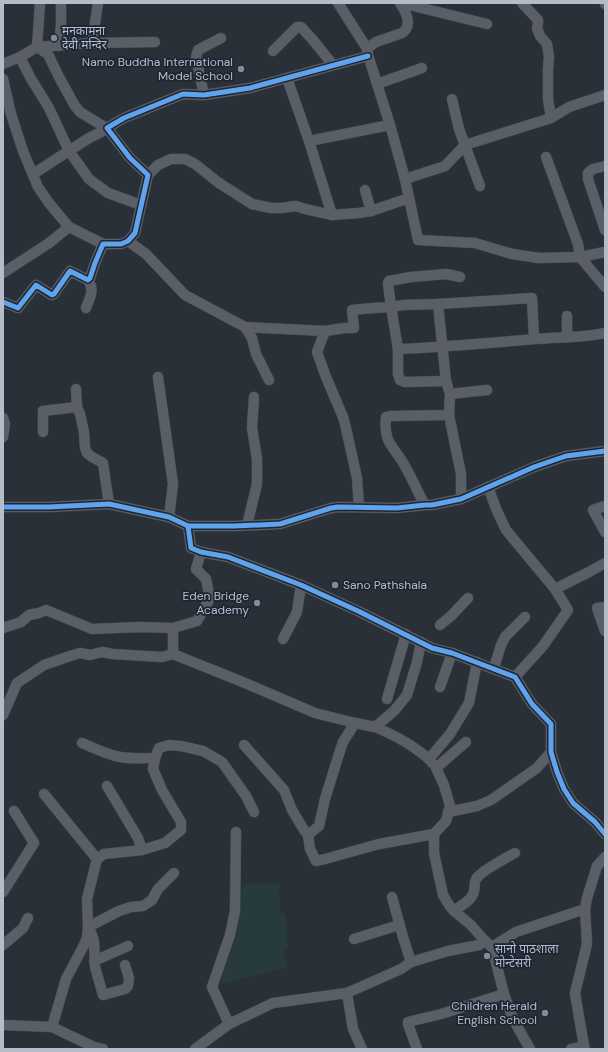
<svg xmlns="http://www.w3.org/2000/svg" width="608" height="1052" viewBox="0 0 608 1052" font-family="'DM Sans','Noto Sans Devanagari',sans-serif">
  <rect width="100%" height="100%" fill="#2a3038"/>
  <polygon fill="#273a3e" points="279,884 280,913 285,913 288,948 283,951 287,967 220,985 225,966 237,936 242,885"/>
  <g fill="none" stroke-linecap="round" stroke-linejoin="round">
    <g stroke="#484c53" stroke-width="11">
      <g id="minor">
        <polyline points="40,3 37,47 48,54 59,77 75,106 80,112 98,123 107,128"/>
        <polyline points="338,3 368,50"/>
        <path d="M400,3C406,12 413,26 402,33L376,42L369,47L367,52L390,125L405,179L418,240L475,243L512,254L539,258L580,257L605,252"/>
        <polyline points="401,3 487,24"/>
        <polyline points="522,3 538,20 538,23 537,28 540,36 547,44 549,56 548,70 548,99 551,118"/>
        <polyline points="605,3 605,4"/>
        <polyline points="92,43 98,3"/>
        <polyline points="59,46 61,25 61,3"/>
        <polyline points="273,51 297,27 301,27 313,40 333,65"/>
        <polyline points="20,57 30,77 49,108 69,151 89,179 108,193 141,205"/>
        <polyline points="3,64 20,57 37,47 92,43 155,42"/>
        <polyline points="287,78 309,141 332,215"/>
        <polyline points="3,79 11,114 23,151 38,187 49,203 69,227 103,244"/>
        <polyline points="377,84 422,68"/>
        <polyline points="204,95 196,57 198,50 221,38"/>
        <polyline points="452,99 459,129 480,186"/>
        <polyline points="309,141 390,125"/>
        <polyline points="546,157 578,244 580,257 605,287"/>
        <polyline points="605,166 593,169 588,173 588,179 605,230"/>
        <polyline points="33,174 89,138 101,132 107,128"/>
        <polyline points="148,175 158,165 171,159 185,159 195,164 219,183 252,204 271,208 281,208 296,206 305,209 332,215 359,213 371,211 409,198"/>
        <polyline points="405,179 445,166 465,145 551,118 569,107 605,95"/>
        <polyline points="365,190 371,211"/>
        <polyline points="128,241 146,254 185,295 245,327 252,338 256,354 269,380"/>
        <polyline points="3,273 49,243 69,227"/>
        <polyline points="3,302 18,308 36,285 52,295 54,294 70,271 88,280 90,278 95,263 103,244 121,244 128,241 135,233 148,175 130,158 107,128 124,118 183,94 204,95 250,88 368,56"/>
        <polyline points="438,304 446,381 450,394 449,415 461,474 461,499"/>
        <path d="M86,308C90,297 95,290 88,280"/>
        <polyline points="245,327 325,331"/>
        <polyline points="567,337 567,316"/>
        <path d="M534,339L532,298L438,304L403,305L391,307L398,349C444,347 489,343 535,339C558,337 582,338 605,333"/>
        <polyline points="398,349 398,374 400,380 405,382 446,381"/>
        <polyline points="158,377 173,484 169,517"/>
        <polyline points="76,389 77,407 80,414 84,432 85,448 87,453 92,457 103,463 109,504"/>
        <polyline points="450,394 487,390"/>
        <polyline points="3,418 5,424 3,437"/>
        <polyline points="43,432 43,411 77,407"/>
        <polyline points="488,487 497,511 506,530 555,589 568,610 543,646 515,677"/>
        <path d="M425,505C418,493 413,480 406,468C395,446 383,445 386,417L390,416L449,415"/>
        <polyline points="605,506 593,510 605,532"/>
        <polyline points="3,507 49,507 109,504 169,517 188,526 234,526 280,524 331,508 338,507 397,508 425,505 432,505 461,499 534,467 566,456 605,451"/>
        <polyline points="359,507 357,478 345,424 343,417 326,377 317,352 325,331 345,328 354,328 352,310 373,308 391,307 388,283 389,281 411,277 446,274 460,277"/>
        <polyline points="247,525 257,484 257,459 252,428 254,397"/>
        <polyline points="188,526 191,548 201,552 228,557 301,585 358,611 432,648 452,653 515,677 532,704 551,724 551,752 557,772 564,789 573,803 595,822 605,834"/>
        <polyline points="555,589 589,572 605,563"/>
        <polyline points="605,607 597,608 605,631"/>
        <polyline points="440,625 451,616 468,598"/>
        <polyline points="3,628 21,622 29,615 39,613 46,610 92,629 139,627 173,628 197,621 210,598 206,579 196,569 201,552"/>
        <polyline points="283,639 297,612 301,585"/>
        <polyline points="173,654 245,683 315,713 355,723"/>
        <polyline points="494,668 501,645 505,637 525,617"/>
        <polyline points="440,687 452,653"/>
        <polyline points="387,699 406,634"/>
        <polyline points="3,715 17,683 44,665 70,656 80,653 90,655 102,652 112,654 162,657 173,654 173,628"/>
        <path d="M375,727C392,734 406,741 420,752C424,755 429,758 432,763"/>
        <polyline points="466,742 436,768 444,785 450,806 446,821 434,834 434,853 443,895 449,905 454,911 471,925 485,941 492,947 516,932 585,909"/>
        <path d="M82,743C94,748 107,755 120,757C131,759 143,758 155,758"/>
        <polyline points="244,745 284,790 292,810 304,830 308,835 319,826 325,799 338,757 343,742 355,723 375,727 394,711 407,695 417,662 421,642"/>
        <polyline points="429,759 450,734 469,703 477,662"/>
        <polyline points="44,794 97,859"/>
        <polyline points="448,812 477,806 491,800 537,768 551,752"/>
        <polyline points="308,835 310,849 316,861 325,859 379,844 434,834"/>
        <polyline points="142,850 165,843 181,830 181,822 162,790 153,769 155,758 159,748 169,745 181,746 203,751 222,762 246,796 254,812"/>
        <polyline points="3,892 34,843 14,811"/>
        <polyline points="392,897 403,937 411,962"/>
        <path d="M454,911C460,906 473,900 474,891C475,887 474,883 476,879C481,871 506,858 515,853"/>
        <polyline points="354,939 399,925"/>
        <polyline points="3,945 23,928 28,918"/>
        <polyline points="492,947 504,994 513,1019 530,1049"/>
        <polyline points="94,961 128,946"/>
        <polyline points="125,965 129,978 128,986 125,989 103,995 95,967 94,941 92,935 88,927 119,911 131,907 143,906 152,900 158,889 174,873"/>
        <polyline points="347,993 353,1029 362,1049"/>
        <polyline points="229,1024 212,987 230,935 235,911 236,832"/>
        <polyline points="3,1025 52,1027 66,979 84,945 87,938 88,927 87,899 97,859 104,854 142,850 138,838 107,786"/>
        <polyline points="52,1027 94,1047 103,1049"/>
        <polyline points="195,1049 229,1024 273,1003 347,993 401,969 411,962 448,951 479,945 485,941"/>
        <polyline points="417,1049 408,1024 408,1022 441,1014 504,994"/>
        <polyline points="571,1049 584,1046"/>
        <polyline points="585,1049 584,1046 575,993 587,944 585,909 587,898 597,866 605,857"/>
      </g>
    </g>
    <use href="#minor" stroke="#5a5e66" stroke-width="10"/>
    <g stroke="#1d2633" stroke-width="8">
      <g id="cycleway">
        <polyline points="3,302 18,308 36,285 52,295 54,294 70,271 88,280 90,278 95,263 103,244 121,244 128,241 135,233 148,175 130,158 107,128 124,118 183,94 204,95 250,88 368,56"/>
        <polyline points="3,507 49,507 109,504 169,517 188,526 234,526 280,524 331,508 338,507 397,508 425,505 432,505 461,499 534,467 566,456 605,451"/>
        <polyline points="188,526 191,548 201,552 228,557 301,585 358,611 432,648 452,653 515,677 532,704 551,724 551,752 557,772 564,789 573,803 595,822 605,834"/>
      </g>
    </g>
    <use href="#cycleway" stroke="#60a3ed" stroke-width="5"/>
  </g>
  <g fill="#848b96" stroke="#1d2633" stroke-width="1.5">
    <circle cx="54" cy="38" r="4"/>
    <circle cx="241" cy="69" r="4"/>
    <circle cx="335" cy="585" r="4"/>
    <circle cx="257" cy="603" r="4"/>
    <circle cx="487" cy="956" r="4"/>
    <circle cx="545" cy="1013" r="4"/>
  </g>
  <g text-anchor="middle" stroke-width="3.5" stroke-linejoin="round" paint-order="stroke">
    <g font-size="12" fill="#b4bcc9" stroke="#1d2633" text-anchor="start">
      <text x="62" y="35">मनकामना<tspan x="62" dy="14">देवी मन्दिर</tspan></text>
      <text x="233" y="66" text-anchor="end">Namo Buddha International<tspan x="233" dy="14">Model School</tspan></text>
      <text x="343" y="589">Sano Pathshala</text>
      <text x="249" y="600" text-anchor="end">Eden Bridge<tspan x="249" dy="14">Academy</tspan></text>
      <text x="495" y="953">सानो पाठशाला<tspan x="495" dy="14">मोन्टेसरी</tspan></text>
      <text x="537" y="1010" text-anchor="end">Children Herald<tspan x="537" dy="14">English School</tspan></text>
    </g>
  </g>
  <rect width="608" height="1052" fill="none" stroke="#b4bcc9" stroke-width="8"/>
</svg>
